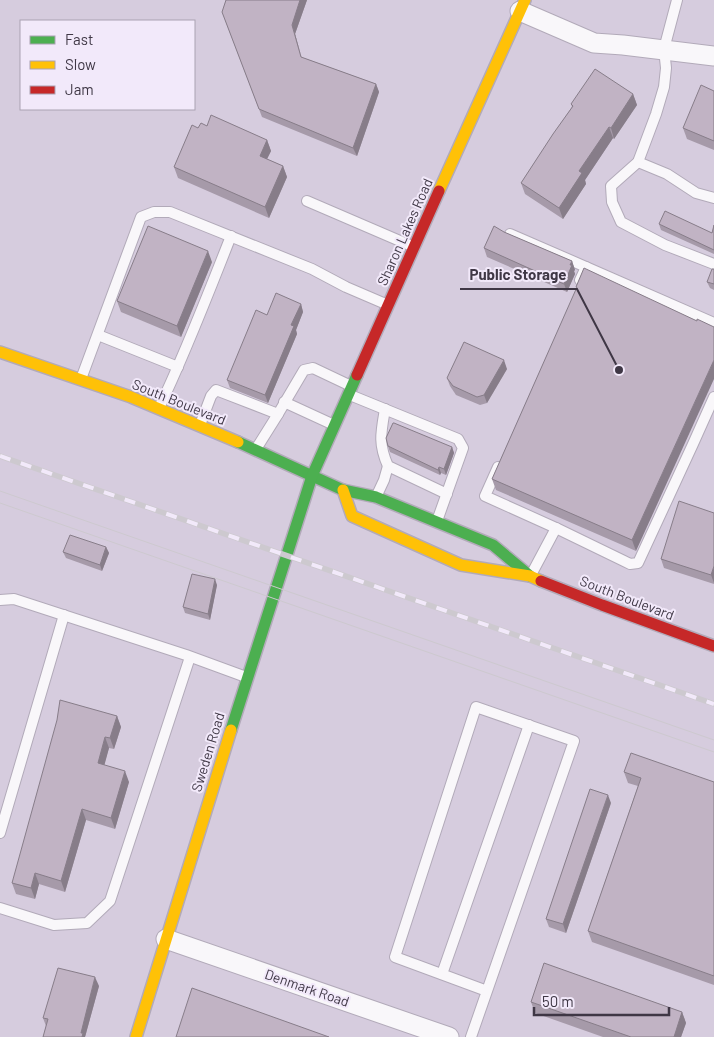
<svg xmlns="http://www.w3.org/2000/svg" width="714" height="1037" viewBox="0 0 714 1037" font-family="Barlow,sans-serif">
  <rect width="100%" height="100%" fill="#d6ccde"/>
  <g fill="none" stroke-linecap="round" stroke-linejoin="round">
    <g stroke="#b2aab9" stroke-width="12">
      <g id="lane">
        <polyline points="677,0 664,49 666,68 664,87 656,114 638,162 611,186 612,202 621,222 665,245 714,264"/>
        <polyline points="638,162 667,174 696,193 714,198"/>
        <polyline points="307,201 414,247"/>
        <polyline points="510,234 586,267"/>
        <polyline points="580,280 586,267 714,323"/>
        <polyline points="98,335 178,367"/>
        <polyline points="81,379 141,217 154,212 170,212 312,269 346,287 388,305"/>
        <polyline points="350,395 458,439 463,448 437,521"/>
        <polyline points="284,402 334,425"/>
        <path d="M159,408C186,352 208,294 231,236"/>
        <path d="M385,409C381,432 378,444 388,466L447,494"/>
        <polyline points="200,425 211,396 216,390 278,414 304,370 313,368 351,386"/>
        <polyline points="256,449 278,414"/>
        <polyline points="498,467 485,496 556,528 624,561 630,564 638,563 693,444 714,397"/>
        <polyline points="377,495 384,480 388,466"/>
        <polyline points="531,575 556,528"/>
        <polyline points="0,600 14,599 186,655 246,677"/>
        <polyline points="0,833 64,615"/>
        <polyline points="0,908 54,925 87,923 110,901 190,657"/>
        <polyline points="442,974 529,725"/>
        <polyline points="471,1037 574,741 476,707 395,957 487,991"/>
      </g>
    </g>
    <g stroke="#b2aab9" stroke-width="21">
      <g id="street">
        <polyline points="520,11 594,43 623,45 714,56"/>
        <polyline points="166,939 449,1037"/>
      </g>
    </g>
    <g stroke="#b2aab9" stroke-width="14">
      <g id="fast">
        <polyline points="238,442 343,490 376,497 493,545 530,576"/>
        <polyline points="231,730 312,476 357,375"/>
      </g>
    </g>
    <g stroke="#b2aab9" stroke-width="14">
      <g id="slow">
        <polyline points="439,191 525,0"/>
        <polyline points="0,352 131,397 238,442"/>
        <polyline points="343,490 352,516 461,565 530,576 541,581"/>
        <polyline points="136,1037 231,730"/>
      </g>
    </g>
    <g stroke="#b2aab9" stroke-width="14">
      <g id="jam">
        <polyline points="357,375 439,191"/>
        <polyline points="541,581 602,605 714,646"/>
      </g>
    </g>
    <use href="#lane" stroke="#f9f7fa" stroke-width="10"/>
    <use href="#street" stroke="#f9f7fa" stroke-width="19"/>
    <use href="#fast" stroke="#4caf50" stroke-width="11"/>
    <use href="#slow" stroke="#ffc107" stroke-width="11"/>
    <use href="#jam" stroke="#c62828" stroke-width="11"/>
    <g stroke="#cdc9cf" stroke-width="1">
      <polyline points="0,491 714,740"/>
      <polyline points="0,503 714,752"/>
    </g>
    <g stroke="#cdc9cf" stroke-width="5.5">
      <polyline id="rail" points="0,456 714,704"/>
    </g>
    <use href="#rail" stroke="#f2e9fa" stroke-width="4" stroke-dasharray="11" stroke-linecap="butt"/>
  </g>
  <g fill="#a69aa9">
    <polygon points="226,0 307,0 295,34 301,57 376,84 379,92 357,156 262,117 222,12"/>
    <polygon points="714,91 714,150 687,139 683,128"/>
    <polygon points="633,94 637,105 614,139 613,138 585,180 586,184 563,219 525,194 521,183 572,107 571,104"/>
    <polygon points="207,126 267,140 271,151 267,159 283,166 287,177 269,218 178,178 174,167 198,128"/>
    <polygon points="659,224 712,233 714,225 714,254 661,230"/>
    <polygon points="504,232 572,261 575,270 574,271 575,274 567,292 487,257 484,248"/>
    <polygon points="212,262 181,337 121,312 117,301"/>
    <polygon points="584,268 636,551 496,490 492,479 577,288 576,287"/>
    <polygon points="714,269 714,290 710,288 707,282"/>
    <polygon points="301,304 303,312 296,330 297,334 268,403 230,388 227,380 267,315"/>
    <polygon points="507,369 487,403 480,405 456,395 450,386 447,378"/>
    <polygon points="388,446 452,447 454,453 446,475 441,473 440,475 390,452"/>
    <polygon points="714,513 714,584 664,568 661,559"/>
    <polygon points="106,547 109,553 102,571 66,558 63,552"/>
    <polygon points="217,585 210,620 185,613 183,607"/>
    <polygon points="117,716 121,727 114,749 109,748 104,765 129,782 115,829 86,820 65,892 39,884 35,899 16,894 12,883"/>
    <polygon points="624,772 714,782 714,985 592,942 588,931 638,786 628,783"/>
    <polygon points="611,803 566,933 549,927 546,919"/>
    <polygon points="99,986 85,1037 43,1037 46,1026 43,1018"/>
    <polygon points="531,1002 682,1012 686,1023 681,1037 603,1037 535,1013"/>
  </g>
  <g fill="#877d89">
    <polygon points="300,0 307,0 295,34 304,66 292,25"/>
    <polygon points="376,84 379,92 357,156 353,148"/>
    <polygon points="633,94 637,105 614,139 611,128"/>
    <polygon points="609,127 613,138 585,180 586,184 563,219 559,208 579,171"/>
    <polygon points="267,140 271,151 263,167 260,156"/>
    <polygon points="283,166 287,177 269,218 265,207"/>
    <polygon points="208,251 212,262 181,337 177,326"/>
    <polygon points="572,261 575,270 574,271 575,274 567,292 564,284"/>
    <polygon points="301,304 303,312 296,330 297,334 268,403 265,395 291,325"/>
    <polygon points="504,360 507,369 487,403 484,395"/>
    <polygon points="714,360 714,379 636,551 632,540"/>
    <polygon points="452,447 454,453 446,475 444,469"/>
    <polygon points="439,467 441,473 440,475 438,470"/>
    <polygon points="106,547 109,553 102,571 100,565"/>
    <polygon points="714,566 714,583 711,575"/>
    <polygon points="215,579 217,585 210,620 208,614"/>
    <polygon points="117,716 121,727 114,749 110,738"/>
    <polygon points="105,737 109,748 102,774 98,763"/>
    <polygon points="125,771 129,782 115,829 111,818"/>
    <polygon points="608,795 611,803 566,933 563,924"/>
    <polygon points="82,809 86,820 65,892 61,881"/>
    <polygon points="35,873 39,884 35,899 31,888"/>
    <polygon points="95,977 99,986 85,1037 82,1037 81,1033"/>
    <polygon points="682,1012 686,1023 681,1037 674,1037"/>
  </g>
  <g fill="#c1b3c4" stroke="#877d89">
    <polygon points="226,0 300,0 292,25 301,57 376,84 353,148 259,109 222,12"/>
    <polygon points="595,69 633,94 611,128 609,127 579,171 582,173 559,208 521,183 553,134 573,106 571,104"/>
    <polygon points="701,85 714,91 714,141 683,128"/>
    <polygon points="211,115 267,140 260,156 283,166 265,207 174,167 192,125 198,128 201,123 207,126"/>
    <polygon points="665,211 712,233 714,225 714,250 659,224"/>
    <polygon points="148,226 208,251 177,326 117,301"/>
    <polygon points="494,226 504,232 572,261 570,265 572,265 564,284 484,248"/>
    <polygon points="584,268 697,321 697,319 714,327 714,360 632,540 492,479 577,287 576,287"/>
    <polygon points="712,269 714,269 714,284 707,282"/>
    <polygon points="276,293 301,304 291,325 294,326 265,395 227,380 256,310 267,315"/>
    <polygon points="464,342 504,360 484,395 477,397 453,386 447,378"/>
    <polygon points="393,423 394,423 452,447 444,469 439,467 438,470 388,446 386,438"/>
    <polygon points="679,501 714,513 714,566 711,575 661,559"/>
    <polygon points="70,535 106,547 100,565 63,552"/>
    <polygon points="192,574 215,579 208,614 183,607"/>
    <polygon points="60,700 117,716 110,738 105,737 98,763 125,771 111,818 82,809 61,881 35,873 31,888 12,883 57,720"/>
    <polygon points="631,753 714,782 714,976 588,931 641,778 624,772"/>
    <polygon points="590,789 608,795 563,924 546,919"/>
    <polygon points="544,963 682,1012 674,1037 631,1037 531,1002"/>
    <polygon points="58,968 95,977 81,1033 83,1033 82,1037 43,1037 48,1019 43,1018"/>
    <polygon points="192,988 329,1037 176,1037"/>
  </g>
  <g text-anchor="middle" stroke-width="4" stroke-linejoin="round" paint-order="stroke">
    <g font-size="14" fill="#3f3745" stroke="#f2e9fa">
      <text transform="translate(405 232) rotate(-66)" y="5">Sharon Lakes Road</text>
      <text transform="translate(179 402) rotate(22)" y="5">South Boulevard</text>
      <text transform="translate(627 598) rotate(21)" y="5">South Boulevard</text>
      <text transform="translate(208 752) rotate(-73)" y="5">Sweden Road</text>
      <text transform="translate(307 988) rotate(19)" y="5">Denmark Road</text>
    </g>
  </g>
  <path fill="none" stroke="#3f3745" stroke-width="2" d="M619 370L577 289H460"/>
  <circle fill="#3f3745" stroke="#f2e9fa" stroke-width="2" cx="619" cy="370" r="5"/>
  <g font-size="15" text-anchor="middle" font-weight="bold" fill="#3f3745" stroke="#f2e9fa" stroke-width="4" stroke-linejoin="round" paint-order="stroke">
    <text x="518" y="280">Public Storage</text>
  </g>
  <rect x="20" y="20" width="175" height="90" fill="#f2e9fa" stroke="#aaa2b2"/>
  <rect x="30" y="36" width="25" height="8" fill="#4caf50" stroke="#aaa2b2"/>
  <text x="65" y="45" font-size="15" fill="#3f3745">Fast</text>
  <rect x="30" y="61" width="25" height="8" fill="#ffc107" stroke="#aaa2b2"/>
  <text x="65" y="70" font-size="15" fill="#3f3745">Slow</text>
  <rect x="30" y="86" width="25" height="8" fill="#c62828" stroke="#aaa2b2"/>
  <text x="65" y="95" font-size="15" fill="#3f3745">Jam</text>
  <path d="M534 1007v8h135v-8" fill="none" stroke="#3f3745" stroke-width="2.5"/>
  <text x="542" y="1007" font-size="15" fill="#3f3745" stroke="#f2e9fa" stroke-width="4" paint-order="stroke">50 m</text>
</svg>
